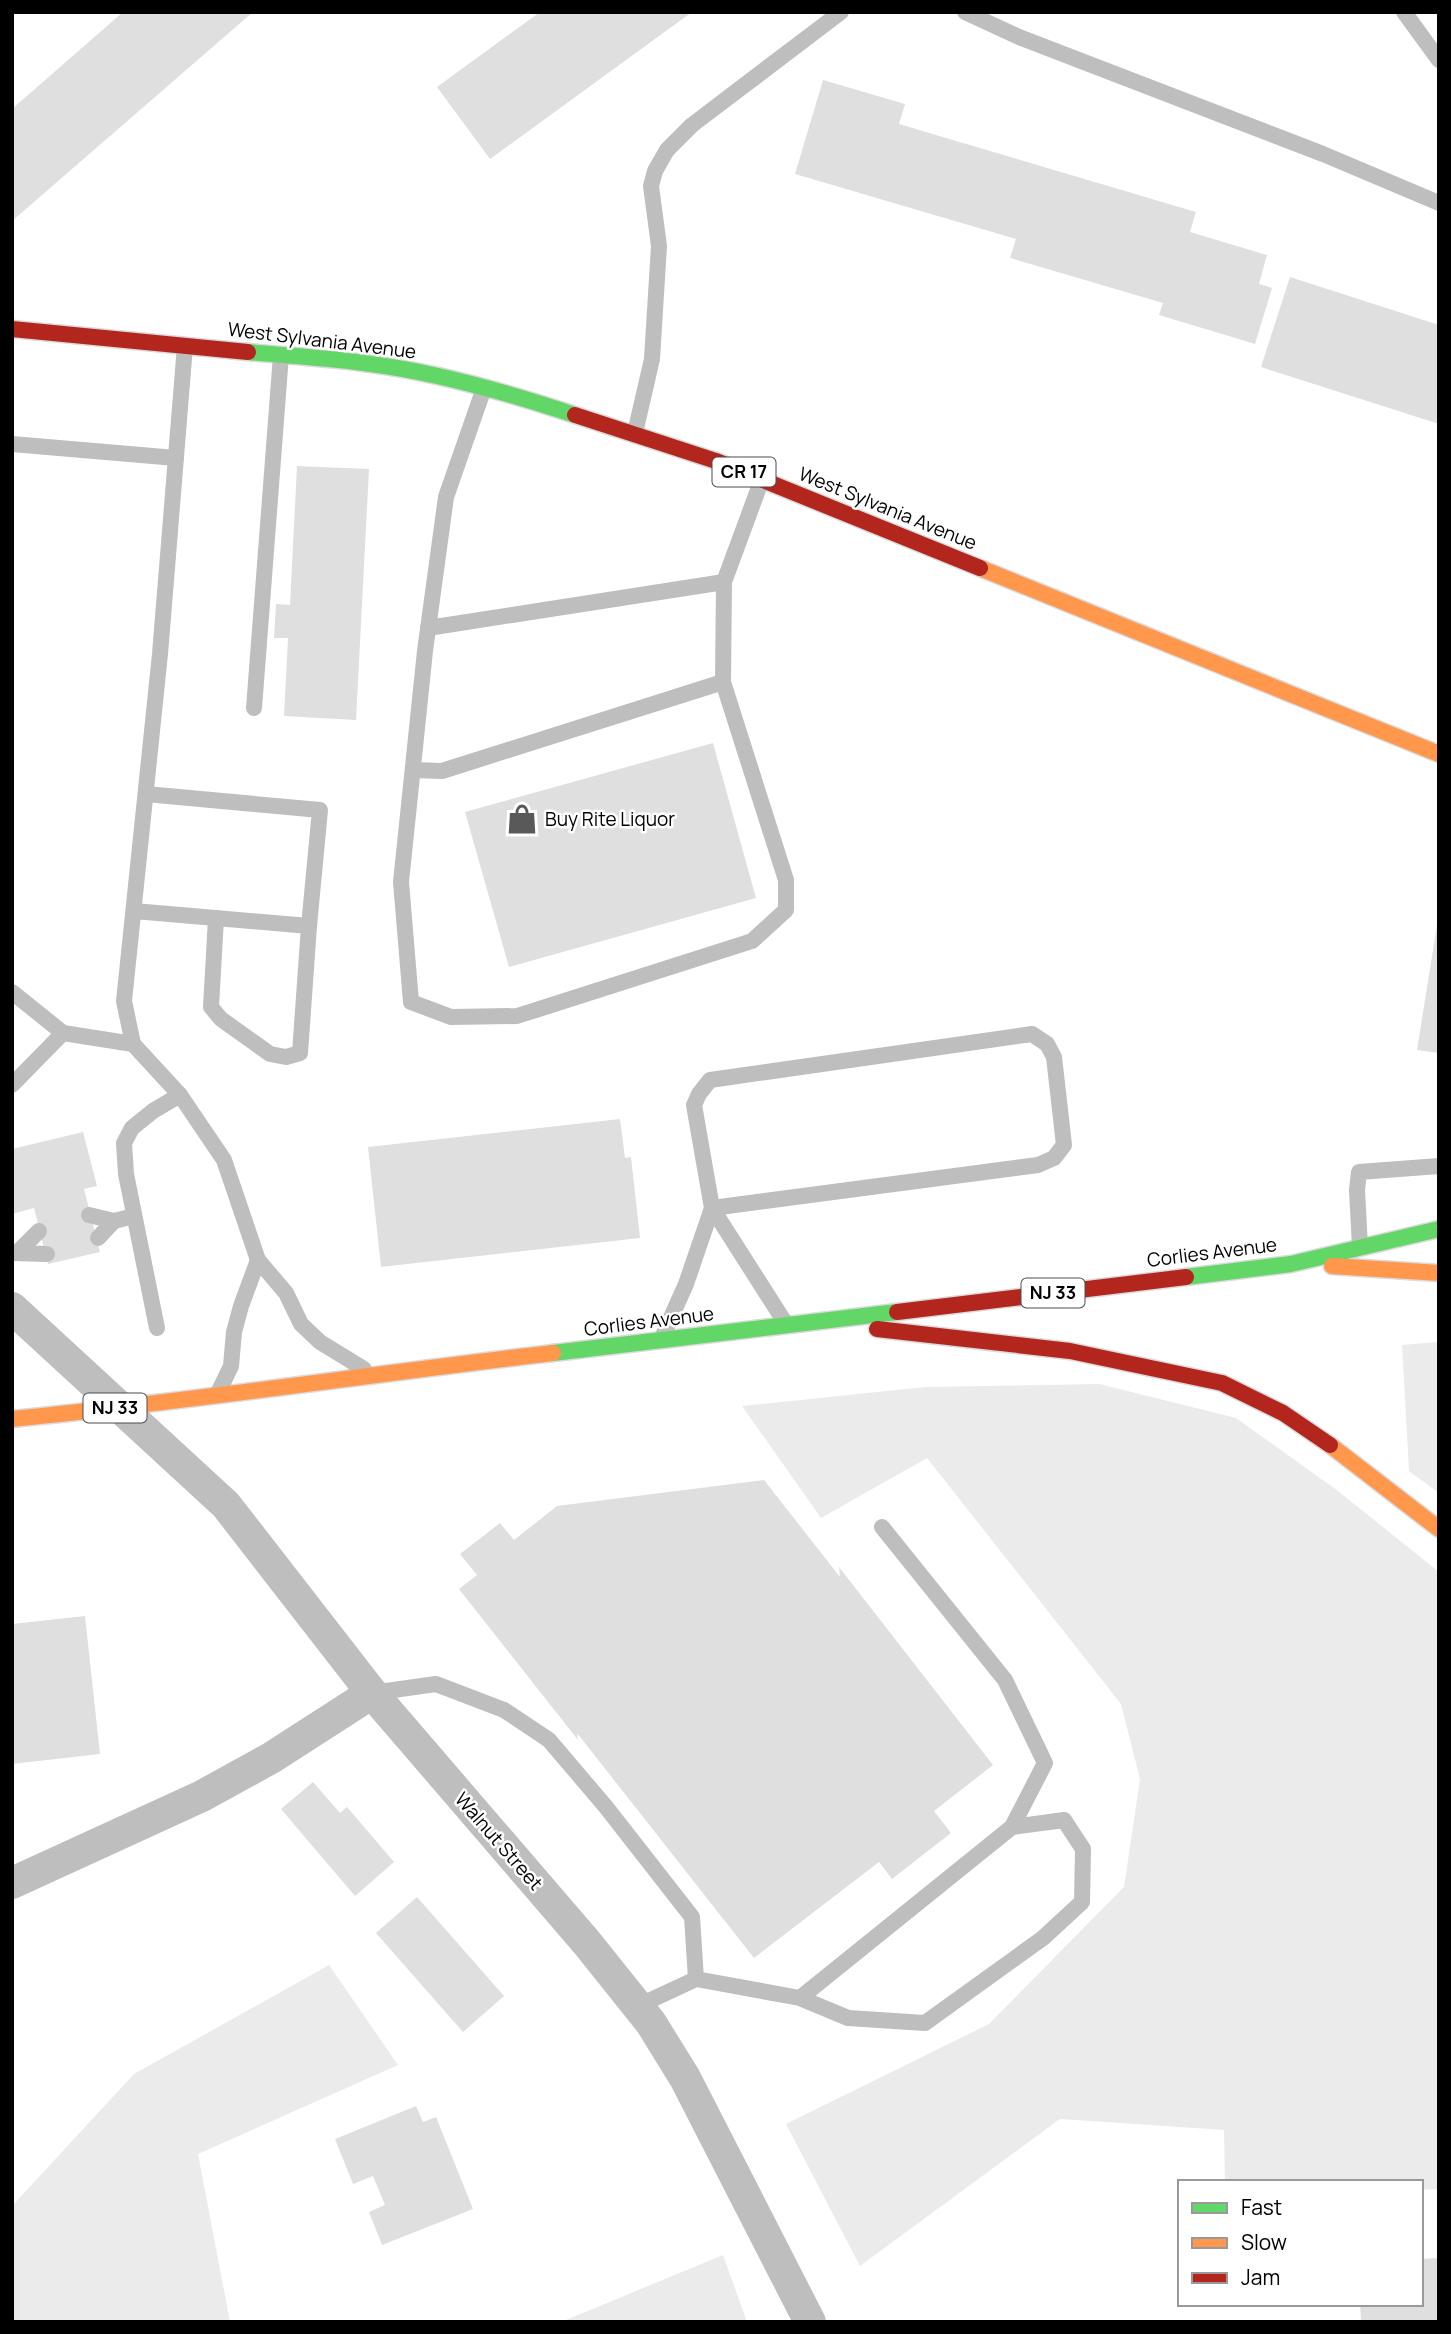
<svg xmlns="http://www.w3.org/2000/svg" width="1451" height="2334" viewBox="0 0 1451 2334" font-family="Manrope,sans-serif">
  <rect width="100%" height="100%" fill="#fff"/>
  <g fill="#ebebeb">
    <polygon points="1439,1342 1439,1493 1409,1471 1402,1345"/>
    <polygon points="1099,1384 1236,1418 1338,1491 1439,1572 1439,2189 1421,2190 1421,2182 1225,2182 1224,2130 1060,2119 860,2266 786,2124 989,2024 1124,1887 1140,1779 1121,1704 927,1458 821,1518 742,1406 925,1387"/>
    <polygon points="329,1965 398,2065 198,2154 230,2322 12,2322 12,2206 134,2074"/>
    <polygon points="723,2255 747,2322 561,2322"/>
  </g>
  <g fill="#dfdfdf">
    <polygon points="123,12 253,12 12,221 12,109"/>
    <polygon points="540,12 692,12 490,159 437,87"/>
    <polygon points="823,80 905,104 899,124 1196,212 1190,232 1267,255 1259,284 1272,288 1255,344 1159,315 1163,303 1010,258 1016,239 795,174"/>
    <polygon points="1290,277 1439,325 1439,424 1261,367"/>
    <polygon points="297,466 369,469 356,720 284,716 288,638 274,638 276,604 290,605"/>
    <polygon points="713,743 756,898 509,967 465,812"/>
    <polygon points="1437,925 1439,925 1439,1053 1417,1050"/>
    <polygon points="620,1119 625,1158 631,1157 640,1238 381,1267 368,1147"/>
    <polygon points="83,1132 97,1186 84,1189 100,1252 48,1264 34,1208 12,1214 12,1149"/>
    <polygon points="764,1480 840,1577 839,1567 993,1765 934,1811 951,1833 892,1879 879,1862 754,1958 577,1733 578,1740 459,1589 477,1575 460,1554 500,1523 514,1540 557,1506"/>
    <polygon points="85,1616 100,1754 12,1764 12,1624"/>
    <polygon points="313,1782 340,1813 347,1807 394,1862 355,1896 281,1809"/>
    <polygon points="417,1897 504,1996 463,2032 376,1933"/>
    <polygon points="416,2106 423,2122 436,2117 473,2209 382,2245 369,2212 385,2205 373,2176 353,2184 335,2139"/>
    <polygon points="1439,2258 1439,2322 1361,2322 1360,2304 1421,2304 1421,2259"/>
  </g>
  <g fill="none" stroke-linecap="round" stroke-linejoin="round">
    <g stroke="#dbdbdb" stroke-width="19">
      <g id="fast">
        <path d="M248,352C289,356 330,358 371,364C440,373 509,393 575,415"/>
        <polyline points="1186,1277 1291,1264 1439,1229"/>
        <polyline points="553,1353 897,1312"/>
      </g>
    </g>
    <g stroke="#dbdbdb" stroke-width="19">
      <g id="slow">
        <polyline points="980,568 1439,754"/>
        <polyline points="1332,1266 1439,1273"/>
        <path d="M12,1419C193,1401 372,1374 553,1353"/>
        <polyline points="1330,1445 1439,1529"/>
      </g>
    </g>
    <g stroke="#dbdbdb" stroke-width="19">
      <g id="jam">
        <polyline points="12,329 248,352"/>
        <polyline points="575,415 716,461 980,568"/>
        <polyline points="897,1312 1186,1277"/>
        <polyline points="877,1329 1070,1351 1222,1383 1283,1413 1330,1445"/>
      </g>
    </g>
    <g stroke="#bebebe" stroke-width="16">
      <polyline points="965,12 1019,37 1323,154 1439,203"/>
      <polyline points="1404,12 1439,60"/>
      <polyline points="185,346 160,654 124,1001 133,1044 180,1095 224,1160 258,1260 286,1293 301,1324 320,1342 364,1369"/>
      <polyline points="484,388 446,497 425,651 401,882 411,1002 451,1017 517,1016 752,941 786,910 786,880 723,682 724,582 762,479"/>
      <polyline points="635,433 652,359 659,246 651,186 655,171 667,150 692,125 841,12"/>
      <polyline points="12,444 176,458"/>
      <polyline points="428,628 724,582"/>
      <polyline points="254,708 281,355"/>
      <polyline points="413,770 442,771 723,682"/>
      <polyline points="134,911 309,926 320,810 146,794"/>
      <polyline points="216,918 211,1007 221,1019 270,1054 286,1057 300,1053 309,926"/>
      <polyline points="12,992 63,1033 133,1044"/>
      <polyline points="12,1085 63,1033"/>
      <polyline points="712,1208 1038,1165 1054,1158 1064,1145 1054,1057 1047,1044 1032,1034 710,1080 699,1094 694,1105 712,1208 786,1324"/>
      <polyline points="89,1215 114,1221"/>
      <polyline points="98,1238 114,1221 134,1216"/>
      <polyline points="1360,1247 1357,1190 1359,1172 1439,1166"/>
      <polyline points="12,1253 47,1254"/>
      <polyline points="17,1253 39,1231"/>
      <polyline points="157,1328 126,1174 124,1143 132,1128 153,1111 180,1095"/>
      <polyline points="661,1340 686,1284 712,1208"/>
      <polyline points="219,1391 231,1366 234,1332 241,1306 258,1260"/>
      <polyline points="882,1527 1005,1680 1045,1763 1012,1827"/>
      <polyline points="372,1693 436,1684 504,1710 549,1740 606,1807 692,1917 696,1979"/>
      <polyline points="638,2006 696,1979 800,1998 848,2018 925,2023 1043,1938 1082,1902 1083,1849 1064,1820 1012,1827 800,1998"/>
    </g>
    <g stroke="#bebebe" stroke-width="32">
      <polyline points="12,1308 226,1505 372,1693 587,1943 651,2023 685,2078 810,2322"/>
      <polyline points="12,1883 202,1796 271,1758 372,1693"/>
    </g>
    <use href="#fast" stroke="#63d668" stroke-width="16"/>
    <use href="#slow" stroke="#ff974d" stroke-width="16"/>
    <use href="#jam" stroke="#b3261e" stroke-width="16"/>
  </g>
  <defs>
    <g id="shop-bare" transform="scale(2.415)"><path d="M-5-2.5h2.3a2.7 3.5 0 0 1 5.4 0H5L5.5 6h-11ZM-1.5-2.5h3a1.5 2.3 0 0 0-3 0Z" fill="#595959" stroke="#fff" stroke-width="2.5" paint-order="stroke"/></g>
  </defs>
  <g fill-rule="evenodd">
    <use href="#shop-bare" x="522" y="819"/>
  </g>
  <g text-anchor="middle" stroke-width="5" stroke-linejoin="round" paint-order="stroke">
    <g fill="#fff" stroke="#4c4c4c" stroke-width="2">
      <rect x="712.5" y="457.5" width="63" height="29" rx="5"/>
      <rect x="1021.5" y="1278.5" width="63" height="29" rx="5"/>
      <rect x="83.5" y="1393.5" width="63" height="29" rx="5"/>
    </g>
    <g font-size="18" font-weight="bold" fill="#000">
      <text x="744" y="478">CR 17</text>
      <text x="1053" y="1299">NJ 33</text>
      <text x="115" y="1414">NJ 33</text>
    </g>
    <g font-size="19" fill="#000" stroke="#fff">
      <text transform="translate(322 340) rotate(7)" y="7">West Sylvania Avenue</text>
      <text transform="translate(888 508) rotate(22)" y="7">West Sylvania Avenue</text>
      <text transform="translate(1212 1252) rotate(-7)" y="7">Corlies Avenue</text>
      <text transform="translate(649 1321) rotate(-7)" y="7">Corlies Avenue</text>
      <text transform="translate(499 1841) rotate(49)" y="7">Walnut Street</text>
    </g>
    <g font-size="19" fill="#000" stroke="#fff" text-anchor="start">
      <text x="545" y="826">Buy Rite Liquor</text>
    </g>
  </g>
  <rect width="1451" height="2334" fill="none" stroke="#000000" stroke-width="28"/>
  <rect x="1178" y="2180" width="245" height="126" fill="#ffffff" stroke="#999999" stroke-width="2"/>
  <rect x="1192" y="2203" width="35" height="10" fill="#63d668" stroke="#999999" stroke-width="2"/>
  <text x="1241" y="2215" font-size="21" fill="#000000">Fast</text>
  <rect x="1192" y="2238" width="35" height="10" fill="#ff974d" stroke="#999999" stroke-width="2"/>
  <text x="1241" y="2250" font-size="21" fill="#000000">Slow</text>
  <rect x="1192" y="2273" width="35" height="10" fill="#b3261e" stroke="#999999" stroke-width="2"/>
  <text x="1241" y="2285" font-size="21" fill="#000000">Jam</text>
</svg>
